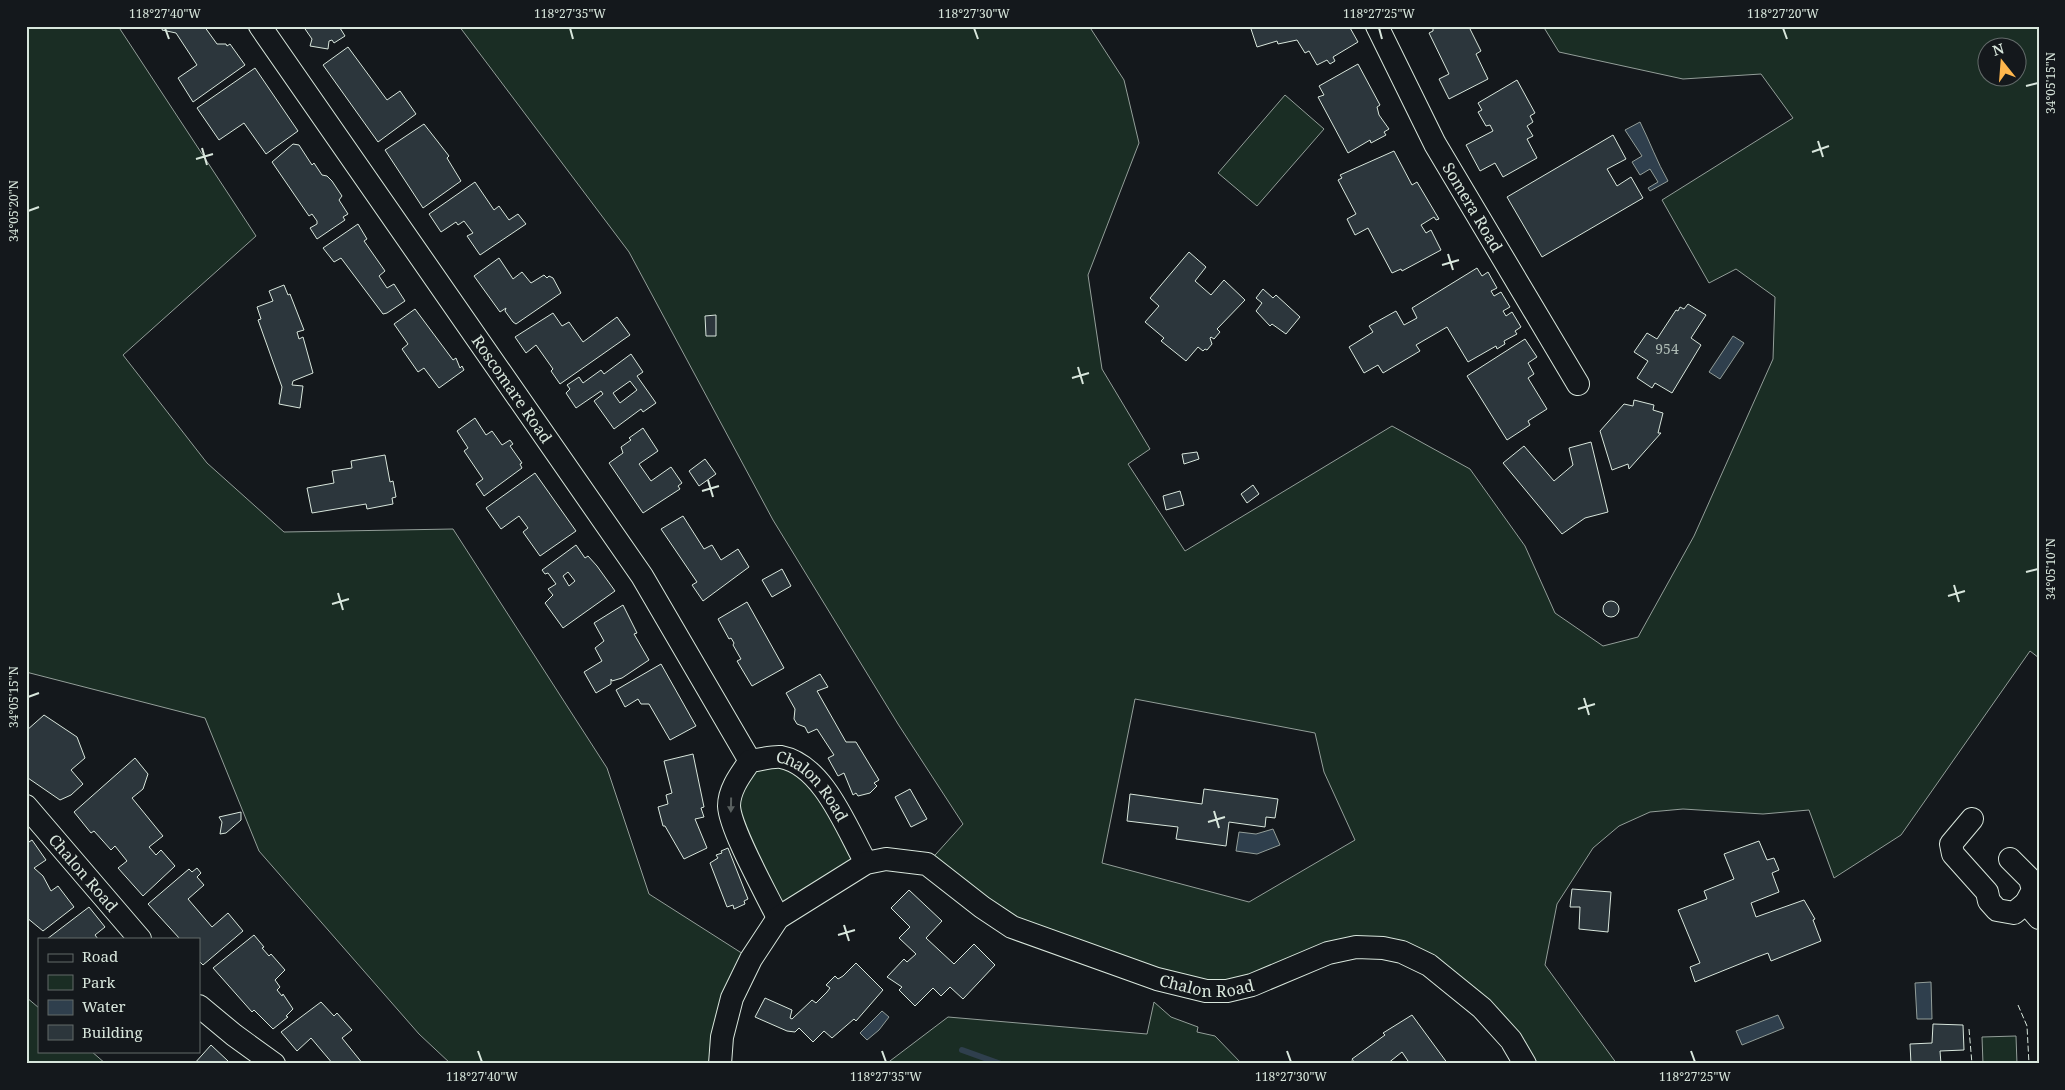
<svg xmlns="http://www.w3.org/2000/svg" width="2065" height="1090" viewBox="0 0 2065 1090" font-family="'Noto Serif',serif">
  <rect width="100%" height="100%" fill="#14181c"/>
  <g fill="#1a2d24" stroke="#939e99" fill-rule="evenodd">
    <polygon points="26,26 118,26 256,236 123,355 207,463 284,532 453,529 607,768 649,894 751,959 720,1064 451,1064 419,1034 259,851 205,718 26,672"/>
    <path d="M459,26H1089L1124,80L1139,143L1088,275L1102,369L1150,449L1128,464L1185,551L1392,426L1470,469L1525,546L1555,613L1603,646L1638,637L1694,536L1773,359L1775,297L1736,269L1709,283L1662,200L1793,118L1761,74L1683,79L1559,52L1543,26H2039V658L2030,651L1901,835L1834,878L1809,810L1763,814L1683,809L1650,812L1619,826L1593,848L1557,904L1545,965L1617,1064H1525L1482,1008L1383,948L1227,991L1040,938L927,864L963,824L898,724L773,520L629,252ZM1988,48H2018V78H1988ZM1135,699L1315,733L1324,772L1355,840L1249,902L1102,863Z"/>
    <polygon points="1285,95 1324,129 1257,206 1218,173"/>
    <polygon points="750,761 804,766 866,863 778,918 734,827"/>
    <polygon points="26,997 39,1008 39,1051 91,1051 106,1064 26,1064"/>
    <polygon points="1154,1002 1171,1017 1198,1027 1197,1032 1215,1036 1242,1064 886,1064 948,1017 1147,1034"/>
    <polygon points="2016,1036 2017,1064 1983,1064 1982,1037"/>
  </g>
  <g fill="#2f3f4d" stroke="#939e99">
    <path d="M1640,122C1650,142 1657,162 1668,181L1650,191L1648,188L1658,182L1650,169L1640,175L1632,162L1642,156L1625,130Z"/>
    <polygon points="1733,336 1744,343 1720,379 1709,372"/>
    <polygon points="1273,829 1280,845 1257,854 1236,851 1239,832 1256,834"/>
    <polygon points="1931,982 1932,1019 1917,1019 1915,983"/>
    <polygon points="882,1011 889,1017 879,1030 867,1040 860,1033"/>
    <polygon points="1778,1015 1784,1028 1742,1045 1736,1031"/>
  </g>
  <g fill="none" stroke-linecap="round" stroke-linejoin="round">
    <polyline stroke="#2f3f4d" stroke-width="6" points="962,1050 1001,1064"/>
  </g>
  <g fill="#2c363c" stroke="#d8e6dc" fill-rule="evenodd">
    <polygon points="163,26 204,26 217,44 226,44 227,46 230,44 245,65 193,102 178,78 197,65 176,33 162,30"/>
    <polygon points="303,26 342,26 340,28 345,36 334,43 332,40 329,41 328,49 310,46 312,39"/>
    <polygon points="1250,26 1349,26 1358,42 1333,57 1335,61 1330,64 1327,60 1317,65 1309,51 1305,53 1297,40 1278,44 1277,41 1257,47"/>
    <polygon points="1476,26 1470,29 1481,51 1476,54 1488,79 1449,99 1439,79 1449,74 1429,33 1433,31 1433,26"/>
    <polygon points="348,47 387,100 400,91 416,114 378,142 323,65"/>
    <polygon points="1358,64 1380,105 1377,107 1379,115 1389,129 1384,132 1386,135 1371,143 1370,140 1348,153 1318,97 1324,95 1319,86"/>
    <polygon points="255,68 298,131 266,154 244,123 219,140 197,108"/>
    <polygon points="1517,80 1535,113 1530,116 1533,122 1527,126 1533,136 1527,139 1537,158 1503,177 1495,163 1480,171 1466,145 1493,131 1490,125 1486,126 1478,112 1482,110 1478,103"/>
    <polygon points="424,124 449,156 447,158 461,181 423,208 385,150"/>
    <polygon points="1613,135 1626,159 1607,169 1617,186 1631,177 1643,198 1542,257 1507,197"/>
    <polygon points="293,144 299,145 312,165 314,163 322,175 327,176 332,181 342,196 339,200 348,214 343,217 345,220 317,239 310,228 317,224 317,221 312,214 309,216 272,162"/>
    <polygon points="1394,151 1412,185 1417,182 1439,219 1436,220 1434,217 1421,225 1426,233 1431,230 1441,250 1402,271 1401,269 1392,273 1368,228 1355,235 1347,219 1356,214 1338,180 1342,178 1340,175"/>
    <polygon points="475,182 494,210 499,206 509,220 518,214 526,224 480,255 467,236 473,233 464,221 458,225 456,222 441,232 429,214"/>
    <polygon points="358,224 367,239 364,241 385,271 379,276 387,288 394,284 405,301 387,313 383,314 341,258 334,262 323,248"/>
    <polygon points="1189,252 1206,267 1195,281 1211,295 1224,280 1245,300 1217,329 1220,332 1214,339 1211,337 1210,338 1212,344 1207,350 1205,349 1203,351 1198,347 1186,361 1161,341 1164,338 1145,322 1159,306 1150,298"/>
    <polygon points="499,258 513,279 522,272 531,283 544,275 547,278 549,276 553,278 561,293 516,324 513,322 505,311 506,308 500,312 474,276"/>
    <polygon points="1477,268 1482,276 1488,272 1497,288 1491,291 1494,296 1501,292 1510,307 1503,311 1506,316 1512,312 1521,327 1515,331 1517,334 1504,341 1505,344 1497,349 1496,346 1468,362 1447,327 1416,345 1420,351 1383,373 1378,365 1364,373 1349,347 1373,332 1369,326 1396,311 1404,325 1417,318 1412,308"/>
    <polygon points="284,285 288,295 290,294 304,330 297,332 299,339 303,337 313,373 293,381 292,385 303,386 300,408 279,404 282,387 258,320 261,319 257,307 273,301 269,291"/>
    <polygon points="1263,289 1273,298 1276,295 1300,317 1286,334 1272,324 1270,326 1256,311 1262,303 1256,298"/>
    <polygon points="1688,304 1706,315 1691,338 1701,345 1672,393 1655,383 1652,388 1637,378 1648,361 1634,352 1647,333 1657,339 1676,310 1678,311 1680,307 1684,309"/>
    <polygon points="415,309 453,360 456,358 460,368 462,366 464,370 439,388 424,368 418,372 402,349 408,344 394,324"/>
    <polygon points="553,313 562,326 569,322 583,342 617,317 630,335 560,384 551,371 553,369 536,345 526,353 515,337"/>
    <polygon points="716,315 716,336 706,336 705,316"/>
    <polygon points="1525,339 1537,357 1528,363 1534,374 1528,378 1547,409 1528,421 1530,425 1507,440 1467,376"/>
    <path d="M631,354L643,372L637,376L656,403L643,412L641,409L614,429L594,401L603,394L601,391L576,408L566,393L570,389L567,385L579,377L583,383L601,370L604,374ZM630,381L637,390L620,403L613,393Z"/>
    <polygon points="1634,400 1654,405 1653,410 1663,413 1658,433 1661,433 1629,469 1628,464 1612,470 1600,431 1624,404 1633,406"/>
    <polygon points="475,418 486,435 492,431 502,445 510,440 513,444 510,446 522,463 520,464 522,468 484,496 476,484 483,479 464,451 468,448 457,431"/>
    <polygon points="643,428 658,451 639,464 651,481 671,467 682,483 678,486 680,489 643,513 609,463 623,453 621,447 631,440 629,438"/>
    <polygon points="1591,442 1608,512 1585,518 1562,534 1503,463 1524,446 1554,481 1573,465 1569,448"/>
    <polygon points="1197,452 1199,459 1184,464 1182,454"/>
    <polygon points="385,455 390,482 393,481 396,497 392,498 393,504 367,509 366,504 312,513 307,488 334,483 332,471 352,468 351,461"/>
    <polygon points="705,459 716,474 699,486 689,471"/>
    <polygon points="535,473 576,531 540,556 523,532 528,528 519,516 501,529 486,508"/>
    <polygon points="1253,485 1259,494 1247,503 1241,494"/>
    <polygon points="1180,491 1184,505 1166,510 1163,496"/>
    <polygon points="683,516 704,549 712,545 721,560 738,549 749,567 703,601 692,585 697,582 661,529"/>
    <path d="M576,545L585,558L588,556L597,566L615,591L563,628L545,603L553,595L548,589L556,584L548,573L545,574L542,570ZM568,572L575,581L569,586L563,576Z"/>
    <polygon points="782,569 791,586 772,597 762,580"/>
    <circle cx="1611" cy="609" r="8"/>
    <polygon points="747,602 784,668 752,686 737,661 741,659 733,645 734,643 731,638 729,639 718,619"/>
    <polygon points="623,605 637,633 634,634 649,660 622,678 612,681 611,679 611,684 596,693 584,672 602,661 595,648 604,641 594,623"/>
    <polygon points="661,664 696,726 670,740 649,704 641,704 638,699 625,707 616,690"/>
    <polygon points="820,674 828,687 817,691 846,742 856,742 879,780 874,783 877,786 870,793 858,796 856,793 853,795 844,773 838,776 828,758 834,755 817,729 808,733 805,727 797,724 794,719 795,709 786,693"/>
    <polygon points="44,715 77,737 85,758 71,770 83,784 71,795 60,800 28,778 26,774 26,731"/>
    <polygon points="693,754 704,807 701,808 704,817 695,819 707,848 684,859 665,826 663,826 658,807 668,804 666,795 672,793 664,761"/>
    <polygon points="135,758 148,774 143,789 132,798 163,836 149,847 156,855 161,850 175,866 143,896 118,868 127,861 115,846 111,850 94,831 91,833 74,812"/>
    <polygon points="910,789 927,819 911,827 895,797"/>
    <polygon points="1204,789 1278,799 1275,818 1266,817 1265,827 1229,822 1226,846 1176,839 1178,827 1127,821 1130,794 1202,804"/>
    <polygon points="241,812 241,820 226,833 220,834 222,822 219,817"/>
    <polygon points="32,840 46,860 34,868 43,876 51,891 58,886 74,907 43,931 26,917 26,844"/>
    <polygon points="1759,841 1767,860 1774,858 1779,870 1772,873 1779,892 1751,903 1756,917 1804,900 1815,919 1813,920 1821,941 1771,961 1768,953 1757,957 1695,982 1690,967 1700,963 1678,910 1707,899 1704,891 1734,879 1724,854"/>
    <polygon points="728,848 748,899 744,901 745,904 734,909 733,905 727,907 710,863 718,858 716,855 722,853 721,851"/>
    <polygon points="197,868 201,873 197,877 204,885 188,899 212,927 228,913 243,931 203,965 199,961 199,939 180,939 148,904 189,869 192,872"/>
    <polygon points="1572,889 1611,892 1608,932 1579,929 1580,907 1570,907"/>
    <polygon points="909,890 942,921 926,938 954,964 974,944 995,965 963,999 950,987 941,996 933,988 915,1006 899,990 902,987 887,977 904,959 907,962 916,954 899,938 910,927 891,908"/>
    <polygon points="89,907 105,927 95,935 98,939 47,939"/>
    <polygon points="254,935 264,947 262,948 269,956 271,954 285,970 275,980 280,987 277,990 282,996 283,994 293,1009 286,1016 288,1017 273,1029 254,1010 252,1012 213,968"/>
    <polygon points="856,963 883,990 856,1021 854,1019 832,1038 824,1031 813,1042 799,1028 795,1032 787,1031 755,1017 765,998 792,1010 790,1018 792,1019 812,1000 816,1003 827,992 830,988 826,985 835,976 838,979 843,976"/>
    <polygon points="321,1002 334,1016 337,1013 352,1030 342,1038 363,1064 333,1064 311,1038 297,1051 281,1032"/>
    <polygon points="1412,1015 1448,1064 1410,1064 1402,1052 1387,1064 1350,1064 1351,1061 1354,1062 1352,1059 1385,1035 1383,1033"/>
    <polygon points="1933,1024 1963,1025 1964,1050 1940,1051 1941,1064 1911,1064 1910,1044 1932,1043"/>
    <polygon points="211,1045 228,1061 227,1064 194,1064"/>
  </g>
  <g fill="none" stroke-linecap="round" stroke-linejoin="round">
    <g stroke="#d8e6dc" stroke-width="24">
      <g id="minor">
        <path id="s1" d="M260,26L642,576L750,761"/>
        <path id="s2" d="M1377,26L1435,144L1578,384"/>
        <path id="s3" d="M26,806L140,939"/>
        <polyline points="1972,819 1951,844 1953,854 1987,892 1989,901 1997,910 2014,913 2026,903 2039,918"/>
        <polyline points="2010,859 2030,879 2033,890 2026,903"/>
        <path id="s4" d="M778,918C766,893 730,829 729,806C729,789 741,774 750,761C759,760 772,756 781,757C823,765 846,827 866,863"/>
        <polyline points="199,1006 234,1035 274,1064"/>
        <path id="s5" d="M720,1064L722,1037L732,998L751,959L778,918L866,863L886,859L927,864L982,907L1012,927L1157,979L1206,991H1227L1252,985L1328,953L1356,947L1383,948L1402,952L1429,965L1482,1008L1511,1040L1525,1064"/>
      </g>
    </g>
    <use href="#minor" stroke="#14181c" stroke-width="22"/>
    <g stroke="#d8e6dc" stroke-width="1" stroke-dasharray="6 2.5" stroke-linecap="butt">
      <polyline points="2018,1005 2027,1026 2029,1064"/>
      <polyline points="1969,1029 1972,1064"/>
    </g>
  </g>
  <defs><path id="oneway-solid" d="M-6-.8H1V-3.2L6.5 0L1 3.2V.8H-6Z" transform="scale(1.25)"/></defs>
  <use fill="#59605f" href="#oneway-solid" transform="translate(731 805) rotate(91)"/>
  <path fill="none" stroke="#d8e6dc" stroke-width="2" d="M165,28L169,39M570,28L573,39M974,28L978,39M1379,28L1382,39M1783,28L1787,39M2026,86L2038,83M1818,141L1823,157M202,148L207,165M1812,152L1829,146M196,159L213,154M28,211L39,207M1448,254L1453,270M1442,265L1459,260M1078,367L1083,384M1072,378L1089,373M708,480L713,497M702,491L719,486M2026,572L2038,569M1954,585L1959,602M338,593L343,610M1948,596L1965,591M332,604L349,599M28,697L39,693M1584,698L1589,715M1578,709L1595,704M1214,811L1219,828M1208,822L1225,817M844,925L849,941M838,935L855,930M478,1051L482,1062M882,1051L886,1062M1287,1051L1291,1062M1691,1051L1695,1062"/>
  <g text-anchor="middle" stroke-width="4" stroke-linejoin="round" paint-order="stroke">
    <g font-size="14" fill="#adbab4">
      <text x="1667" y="354">954</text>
    </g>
    <g font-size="16" fill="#d8e6dc" stroke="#14181c">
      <text dy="6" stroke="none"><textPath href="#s2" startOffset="205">Somera Road</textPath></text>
      <text dy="6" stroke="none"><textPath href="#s1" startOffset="442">Roscomare Road</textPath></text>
      <text dy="6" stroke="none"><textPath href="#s4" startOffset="248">Chalon Road</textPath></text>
      <text dy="6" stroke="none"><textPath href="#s3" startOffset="88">Chalon Road</textPath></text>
      <text dy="6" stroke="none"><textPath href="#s5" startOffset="636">Chalon Road</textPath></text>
    </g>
  </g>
  <rect width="2065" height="1090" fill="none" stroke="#14181c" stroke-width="55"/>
  <rect x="38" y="938" width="162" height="115" fill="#14181c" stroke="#626a69"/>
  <rect x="48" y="954" width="25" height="8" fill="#14181c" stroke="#626a69"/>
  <text x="82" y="962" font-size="15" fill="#d8e6dc">Road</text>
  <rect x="48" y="975" width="25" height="15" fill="#1a2d24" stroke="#626a69"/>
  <text x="82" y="988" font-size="15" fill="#d8e6dc">Park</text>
  <rect x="48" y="1000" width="25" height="15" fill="#2f3f4d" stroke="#626a69"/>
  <text x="82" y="1012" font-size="15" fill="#d8e6dc">Water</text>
  <rect x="48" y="1025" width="25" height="15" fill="#2c363c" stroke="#626a69"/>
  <text x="82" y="1038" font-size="15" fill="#d8e6dc">Building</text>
  <g transform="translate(2002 62) rotate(343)"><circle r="24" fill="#14181c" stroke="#626a69"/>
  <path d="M0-4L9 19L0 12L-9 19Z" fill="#ffb74d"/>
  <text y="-8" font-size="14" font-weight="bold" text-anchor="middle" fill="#d8e6dc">N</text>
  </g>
  <rect x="28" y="28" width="2010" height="1034" fill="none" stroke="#d8e6dc" stroke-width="2"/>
  <g font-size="12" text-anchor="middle" fill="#d8e6dc">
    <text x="165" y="18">118°27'40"W</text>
    <text x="570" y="18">118°27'35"W</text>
    <text x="974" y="18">118°27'30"W</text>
    <text x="1379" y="18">118°27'25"W</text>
    <text x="1783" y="18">118°27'20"W</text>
    <text transform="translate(2051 83) rotate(-90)" y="4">34°05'15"N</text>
    <text transform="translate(14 211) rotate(-90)" y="4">34°05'20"N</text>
    <text transform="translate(2051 569) rotate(-90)" y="4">34°05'10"N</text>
    <text transform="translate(14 697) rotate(-90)" y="4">34°05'15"N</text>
    <text x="482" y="1081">118°27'40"W</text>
    <text x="886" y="1081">118°27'35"W</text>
    <text x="1291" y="1081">118°27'30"W</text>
    <text x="1695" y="1081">118°27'25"W</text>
  </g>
</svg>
